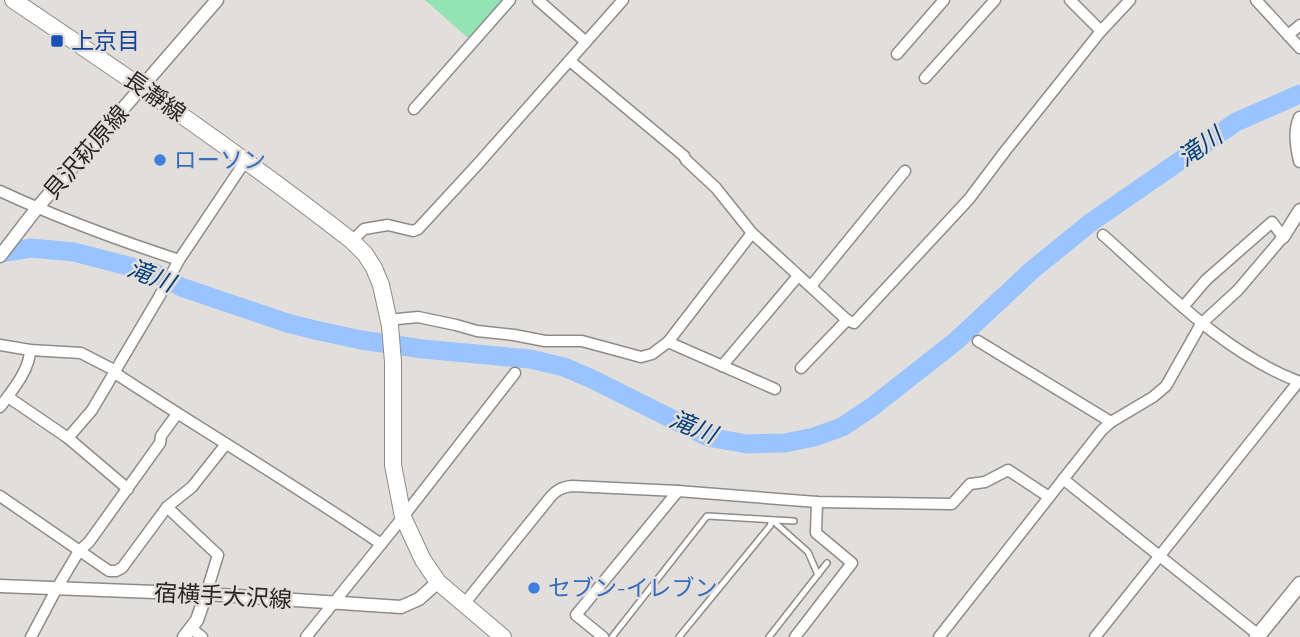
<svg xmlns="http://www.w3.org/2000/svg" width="1300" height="637" viewBox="0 0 1300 637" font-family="'Sofia Sans Condensed','Noto Sans JP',sans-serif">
  <rect width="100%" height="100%" fill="#e2dedb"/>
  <polygon fill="#94e3b3" points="425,0 502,0 468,38"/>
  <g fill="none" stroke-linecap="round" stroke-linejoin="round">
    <polyline stroke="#99c4ff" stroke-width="19" points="0,253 31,248 74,252 155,273 181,287 287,323 315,330 361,340 423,349 530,359 564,367 592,379 708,437 747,444 785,443 814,437 842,427 872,407 956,341 1031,271 1090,223 1236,122 1300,94"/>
    <g stroke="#8f8b88" stroke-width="8">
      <g id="service">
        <polyline points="612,637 707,516 794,521"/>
        <polyline points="679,637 770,526 772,520 808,552 818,575"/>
        <polyline points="769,637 827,563"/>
      </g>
    </g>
    <g stroke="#8f8b88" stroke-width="13">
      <g id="minor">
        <polyline points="538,0 586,42"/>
        <polyline points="1070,0 1101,31"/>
        <polyline points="1256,0 1300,48"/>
        <polyline points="1288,35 1300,25"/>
        <polyline points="897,54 944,0"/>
        <polyline points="570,61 684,156 686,160 716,188 752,233 847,320 854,323 969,199 1006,150 1101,31 1130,0"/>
        <polyline points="925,78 995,0"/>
        <polyline points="414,109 510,0"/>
        <path d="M0,191C58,218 118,240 179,260"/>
        <path d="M1103,235C1164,289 1223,353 1300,382"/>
        <polyline points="352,241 364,229 388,225 413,231 418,229 477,165 623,0"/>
        <polyline points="811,286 905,171"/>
        <polyline points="388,320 418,317 456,325 477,331 514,335 545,341 582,341 641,357 652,354 668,342 752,233"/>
        <polyline points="978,341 1111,422"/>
        <polyline points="668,342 775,389"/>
        <polyline points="0,345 30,350 81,353 116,371"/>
        <polyline points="722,366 798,276"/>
        <polyline points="801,368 847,320"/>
        <path d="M115,373C203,431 294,484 381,544"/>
        <polyline points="8,397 68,438 128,489"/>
        <path d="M0,407C11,392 30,370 30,350"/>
        <polyline points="68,438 92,410 159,297 179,260 246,160"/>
        <polyline points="1063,479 1261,637"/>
        <polyline points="0,496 109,571 116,571 122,568 167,507 192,487 226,444"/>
        <polyline points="167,507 218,555 206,594"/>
        <path d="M464,604L548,500C555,491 561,487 572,486L678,491L817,502L952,504L970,484L985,482L1008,470L1049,497"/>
        <polyline points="192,629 202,637"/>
        <polyline points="31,637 57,588 79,551 89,542 160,443 161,436 177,414"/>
        <polyline points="306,637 403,517 515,373"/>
        <polyline points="603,637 576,615 678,491"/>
        <polyline points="795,637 852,563 816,533 817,502"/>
        <polyline points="939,637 1102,430 1111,422 1153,397 1166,386 1201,324 1238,290 1283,237 1272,222 1206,280 1183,307"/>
        <polyline points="1095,637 1295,386 1297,382"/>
      </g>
    </g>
    <g stroke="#8f8b88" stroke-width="15">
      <g id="tertiary">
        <path d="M1300,118C1294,131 1297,147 1300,161"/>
        <polyline points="1283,237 1300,210"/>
        <polyline points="0,256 37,208 217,0"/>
        <polyline points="0,586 206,594 401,607 419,599 438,582"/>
        <polyline points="184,637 197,620 206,594"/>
      </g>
    </g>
    <g stroke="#8f8b88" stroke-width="17">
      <polyline id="secondary" points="1257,637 1300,584"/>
    </g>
    <g stroke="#8f8b88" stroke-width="18">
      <path id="primary" d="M13,0C128,77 243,156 352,241L365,254L374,268L381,285L390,326L393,362V465L403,517L423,560L438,582L503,637"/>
    </g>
    <use href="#service" stroke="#fff" stroke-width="5"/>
    <use href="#minor" stroke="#fff" stroke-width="10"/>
    <use href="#tertiary" stroke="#fff" stroke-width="12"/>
    <use href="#secondary" stroke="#fff" stroke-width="14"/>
    <use href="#primary" stroke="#fff" stroke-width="16"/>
  </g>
  <rect fill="#1a4fb4" stroke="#e2dedb" stroke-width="2.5" x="50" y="34" width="14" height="14" rx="3.5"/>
  <g fill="#3f7fe0" stroke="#e2dedb" stroke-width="2.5">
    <circle cx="160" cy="160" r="7"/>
    <circle cx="534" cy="588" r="7"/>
  </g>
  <g text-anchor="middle" stroke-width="5" stroke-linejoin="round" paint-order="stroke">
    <g font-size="23" fill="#164399" stroke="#e2dedb" text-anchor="start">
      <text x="71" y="49">上京目</text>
    </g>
    <g font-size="23" fill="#282625" stroke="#e2dedb">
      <text transform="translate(155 96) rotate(35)" y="8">長瀞線</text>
      <text transform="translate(86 152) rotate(-49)" y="8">貝沢萩原線</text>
      <text transform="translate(223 596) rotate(3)" y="8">宿横手大沢線</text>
    </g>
    <g font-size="23" fill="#366cbe" stroke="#e2dedb" text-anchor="start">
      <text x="174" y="168">ローソン</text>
      <text x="548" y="596">セブン-イレブン</text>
    </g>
    <g font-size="24" font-style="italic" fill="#063e7c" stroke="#e2dedb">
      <text transform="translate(1200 147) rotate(-35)" y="8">滝川</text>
      <text transform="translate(151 276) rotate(21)" y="8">滝川</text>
      <text transform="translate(693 427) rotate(22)" y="8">滝川</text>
    </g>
  </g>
</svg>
